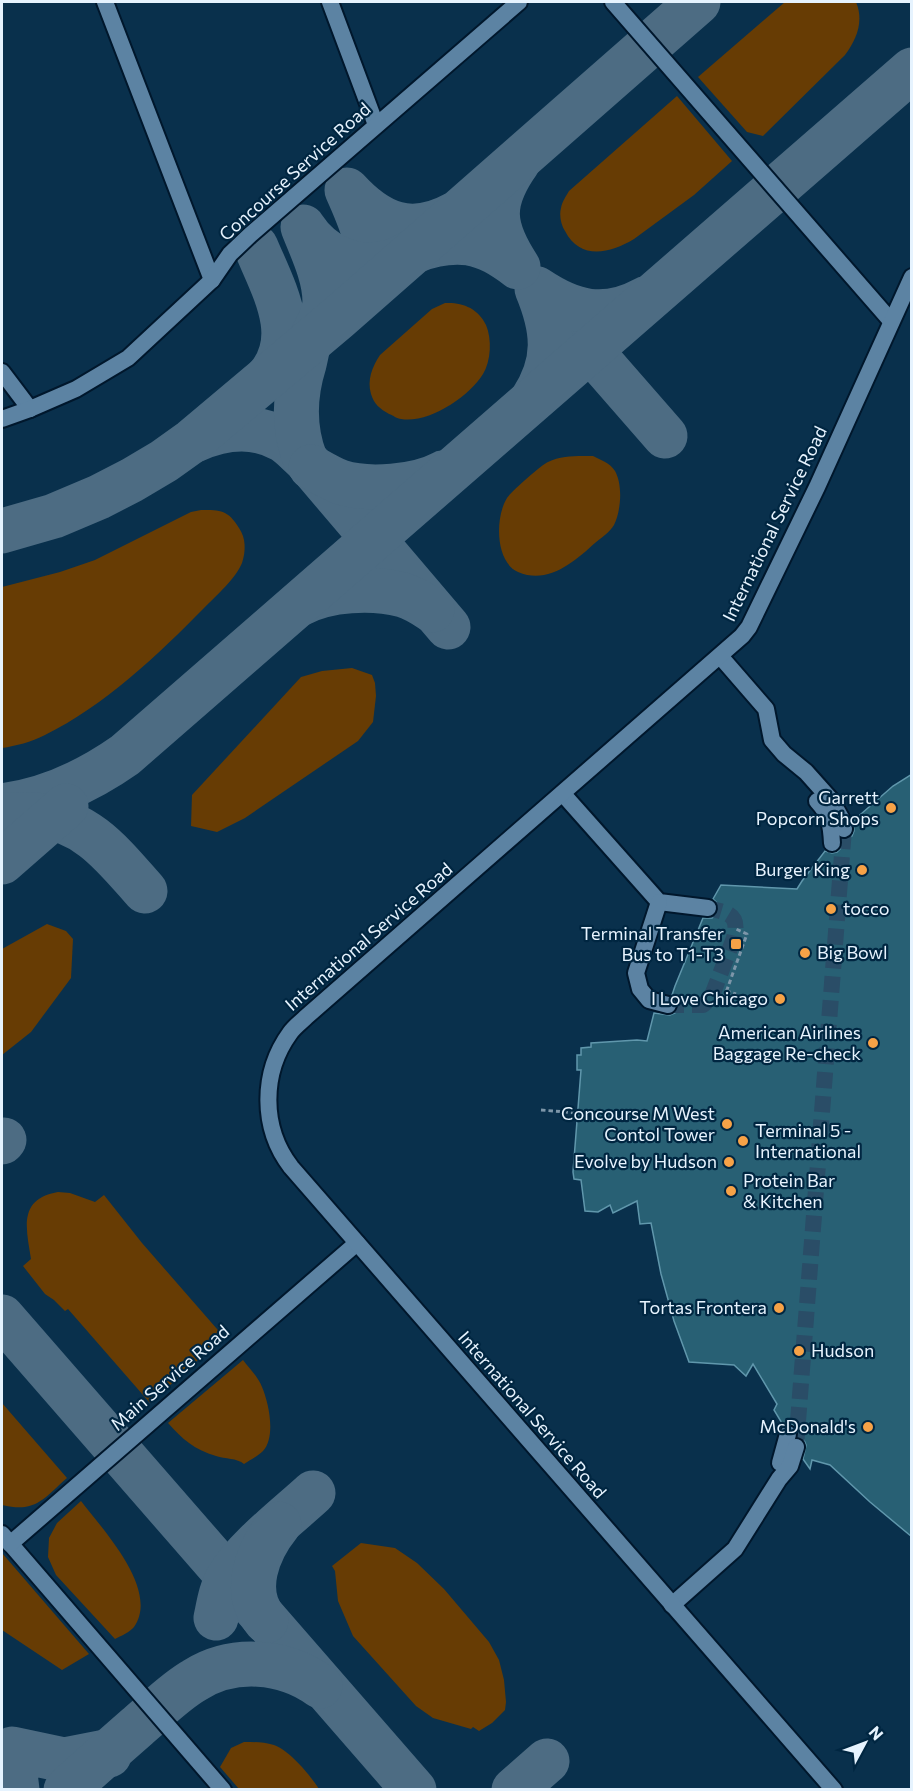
<svg xmlns="http://www.w3.org/2000/svg" width="913" height="1791" viewBox="0 0 913 1791" font-family="Commissioner,sans-serif">
  <rect width="100%" height="100%" fill="#09304c"/>
  <g fill="#673c04">
    <path d="M785,2H856C864,21 857,39 845,55L763,136L747,132L698,77Z"/>
    <path d="M677,96L732,161L694,195L634,239C609,254 580,260 565,231C561,225 559,215 561,208C562,202 566,196 569,191Z"/>
    <path d="M445,303C462,302 478,308 486,325C492,339 491,361 483,374C469,397 428,424 401,419C397,419 393,415 389,414C380,409 374,404 371,394C367,380 372,367 380,355L432,309Z"/>
    <path d="M593,456C601,460 610,463 615,471C623,485 621,511 614,525C610,532 601,538 595,543C574,562 548,585 518,572C495,562 495,517 507,498C511,492 541,465 548,462C562,455 578,456 593,456Z"/>
    <path d="M201,510C221,510 228,510 239,528C246,538 246,551 242,563C236,578 216,596 204,608C158,655 104,706 45,735C31,742 16,746 2,748V587L60,572L95,560L191,512Z"/>
    <polygon points="352,668 372,675 375,683 376,696 373,722 358,741 245,818 217,832 191,826 192,795 301,677 322,671"/>
    <polygon points="47,924 66,931 73,939 71,978 31,1032 2,1055 2,949"/>
    <path d="M58,1192L70,1193L95,1202L104,1195L142,1243L224,1337L150,1403L68,1309L65,1311L54,1300L45,1294L23,1266L31,1259C26,1228 18,1199 58,1192Z"/>
    <path d="M243,1360C250,1369 258,1377 262,1387C269,1403 276,1437 263,1451C258,1456 250,1460 244,1464C237,1458 225,1459 216,1456C195,1450 182,1439 168,1423Z"/>
    <path d="M2,1403L67,1478C43,1499 36,1513 2,1505Z"/>
    <path d="M81,1501C103,1530 160,1590 134,1627C130,1632 121,1636 115,1639L56,1575L48,1557L49,1538L57,1523Z"/>
    <polygon points="361,1543 395,1548 417,1563 444,1589 489,1642 499,1660 504,1680 506,1702 505,1710 492,1723 479,1731 473,1727 471,1729 433,1718 416,1706 353,1636 338,1601 335,1571 332,1566"/>
    <polygon points="2,1553 89,1654 62,1670 2,1630"/>
    <path d="M244,1742C254,1742 264,1742 274,1745C290,1751 310,1775 319,1789H239L220,1767L231,1748Z"/>
  </g>
  <g fill="none" stroke-linecap="round" stroke-linejoin="round">
    <g stroke="#4d6c83" stroke-width="45">
      <path d="M256,247C273,288 303,338 267,378"/>
      <path d="M360,291C379,258 361,222 347,190C379,225 411,238 455,214"/>
      <polyline points="569,326 665,436"/>
      <path d="M532,400C557,362 554,330 537,289C573,313 604,321 645,299"/>
      <path d="M195,440C224,427 255,424 283,440C291,445 298,453 305,459L448,627"/>
      <path d="M305,459C293,427 294,396 304,364C306,356 307,348 310,341C316,328 324,318 325,302C325,276 312,250 303,227C322,256 355,272 390,262C399,260 406,254 415,251C432,244 451,241 469,243C488,246 503,256 518,267C492,227 489,203 518,162"/>
      <path d="M311,467C320,472 330,478 340,482C368,491 417,487 443,473"/>
      <polyline points="2,531 54,516 99,497 132,480 164,461 192,441 338,318 698,2"/>
      <path d="M300,604C328,589 372,587 403,595C413,598 423,604 432,610"/>
      <path d="M2,806C47,800 88,781 125,755L912,70"/>
      <path d="M4,815C15,815 26,814 37,815C88,821 113,855 145,891"/>
      <polyline points="2,862 66,806"/>
      <polyline points="2,1142 4,1140"/>
      <polyline points="2,1317 414,1790"/>
      <path d="M216,1618C219,1604 221,1590 228,1578C245,1549 288,1516 313,1493"/>
      <path d="M266,1621C241,1592 258,1550 279,1524"/>
      <polyline points="17,1790 12,1749 64,1760 110,1751 109,1755"/>
      <path d="M66,1790C90,1768 114,1747 138,1726C156,1711 174,1692 195,1680C233,1656 284,1660 320,1686"/>
      <polyline points="514,1790 547,1761"/>
    </g>
  </g>
  <polygon fill="#286074" stroke="#6097ac" stroke-width="1.5" points="912,774 912,1537 870,1502 830,1465 812,1460 810,1469 803,1459 806,1445 804,1440 798,1437 798,1431 795,1426 790,1424 783,1425 774,1410 777,1404 753,1364 746,1376 734,1365 689,1362 674,1321 661,1274 651,1223 640,1224 637,1201 613,1213 610,1205 598,1212 585,1211 581,1180 574,1179 573,1172 581,1070 577,1070 577,1055 581,1055 581,1048 591,1047 591,1043 637,1040 647,1041 654,1013 670,1015 675,1013 678,1008 678,1002 672,995 675,986 703,918 712,918 717,914 718,904 713,899 721,885 797,889 802,881 825,851 832,853 837,852 842,847 842,839 847,839 852,836 854,831 853,821 893,786"/>
  <g fill="none" stroke-linecap="round" stroke-linejoin="round">
    <g stroke="#2a4d67" stroke-width="16" stroke-dasharray="16 8" stroke-linecap="butt">
      <path d="M668,1005H703L711,998L734,938C740,914 728,913 708,908"/>
      <polyline points="796,1447 844,829"/>
    </g>
    <g stroke="#00172c" stroke-width="20">
      <g id="minor">
        <polyline points="105,2 212,280"/>
        <polyline points="330,2 376,125"/>
        <polyline points="613,2 891,321"/>
        <polyline points="2,372 30,409"/>
        <polyline points="2,419 30,409 76,389 128,358 212,280 230,254 250,235 519,2"/>
        <polyline points="720,656 766,709 772,740 784,754 806,772 831,800 841,818 844,829"/>
        <polyline points="563,794 659,902 708,908"/>
        <path d="M817,801C830,815 831,825 832,843"/>
        <polyline points="659,902 636,973 640,989 649,1000 668,1005"/>
        <polyline points="780,1463 788,1434"/>
        <polyline points="2,1534 223,1790"/>
        <polyline points="10,1544 357,1243"/>
        <polyline points="672,1605 735,1549 779,1479 790,1466 796,1447"/>
        <path d="M834,1790L291,1167C261,1128 261,1073 290,1033C294,1027 301,1022 306,1017L742,636L749,627L817,487L912,277"/>
      </g>
    </g>
    <g stroke="#7d96a9" stroke-width="3" stroke-dasharray="4.5 3" stroke-linecap="butt">
      <polyline points="726,991 736,994"/>
      <polyline points="724,998 747,934 736,929"/>
      <polyline points="541,1110 577,1113"/>
    </g>
    <use href="#minor" stroke="#5c83a3" stroke-width="16"/>
  </g>
  <g fill="#f6a247" stroke="#002641" stroke-width="2">
    <circle cx="891" cy="808" r="6"/>
    <circle cx="862" cy="870" r="6"/>
    <circle cx="831" cy="909" r="6"/>
    <rect x="730" y="938" width="12" height="12" rx="3"/>
    <circle cx="805" cy="953" r="6"/>
    <circle cx="780" cy="999" r="6"/>
    <circle cx="873" cy="1043" r="6"/>
    <circle cx="727" cy="1124" r="6"/>
    <circle cx="743" cy="1141" r="6"/>
    <circle cx="729" cy="1162" r="6"/>
    <circle cx="731" cy="1191" r="6"/>
    <circle cx="779" cy="1308" r="6"/>
    <circle cx="799" cy="1351" r="6"/>
    <circle cx="868" cy="1427" r="6"/>
  </g>
  <g text-anchor="middle" stroke-width="4.5" stroke-linejoin="round" paint-order="stroke">
    <g font-size="18" fill="#e6f3fe" stroke="#002641">
      <text transform="translate(295 172) rotate(-42)" y="6">Concourse Service Road</text>
      <text transform="translate(775 524) rotate(-64)" y="6">International Service Road</text>
      <text transform="translate(369 937) rotate(-41)" y="6">International Service Road</text>
      <text transform="translate(170 1378) rotate(-41)" y="6">Main Service Road</text>
      <text transform="translate(532 1415) rotate(49)" y="6">International Service Road</text>
    </g>
    <g font-size="18" fill="#e6f3fe" stroke="#002641" text-anchor="end">
      <text x="879" y="804">Garrett<tspan x="879" dy="21">Popcorn Shops</tspan></text>
      <text x="850" y="876">Burger King</text>
      <text x="843" y="915" text-anchor="start">tocco</text>
      <text x="724" y="940">Terminal Transfer<tspan x="724" dy="21">Bus to T1-T3</tspan></text>
      <text x="817" y="959" text-anchor="start">Big Bowl</text>
      <text x="768" y="1005">I Love Chicago</text>
      <text x="861" y="1039">American Airlines<tspan x="861" dy="21">Baggage Re-check</tspan></text>
      <text x="715" y="1120">Concourse M West<tspan x="715" dy="21">Contol Tower</tspan></text>
      <text x="755" y="1137" text-anchor="start">Terminal 5 -<tspan x="755" dy="21">International</tspan></text>
      <text x="717" y="1168">Evolve by Hudson</text>
      <text x="743" y="1187" text-anchor="start">Protein Bar<tspan x="743" dy="21">&amp; Kitchen</tspan></text>
      <text x="767" y="1314">Tortas Frontera</text>
      <text x="811" y="1357" text-anchor="start">Hudson</text>
      <text x="856" y="1433">McDonald's</text>
    </g>
  </g>
  <rect width="913" height="1791" fill="none" stroke="#e6f3fe" stroke-width="6"/>
  <g transform="translate(865 1743) rotate(49)" stroke="#002641" stroke-width="4.5" paint-order="stroke">
  <path d="M0-4.5L10 22L0 15L-10 22Z" fill="#e6f3fe"/>
  <text y="-9" font-size="16" font-weight="bold" text-anchor="middle" fill="#e6f3fe">N</text>
  </g>
</svg>
